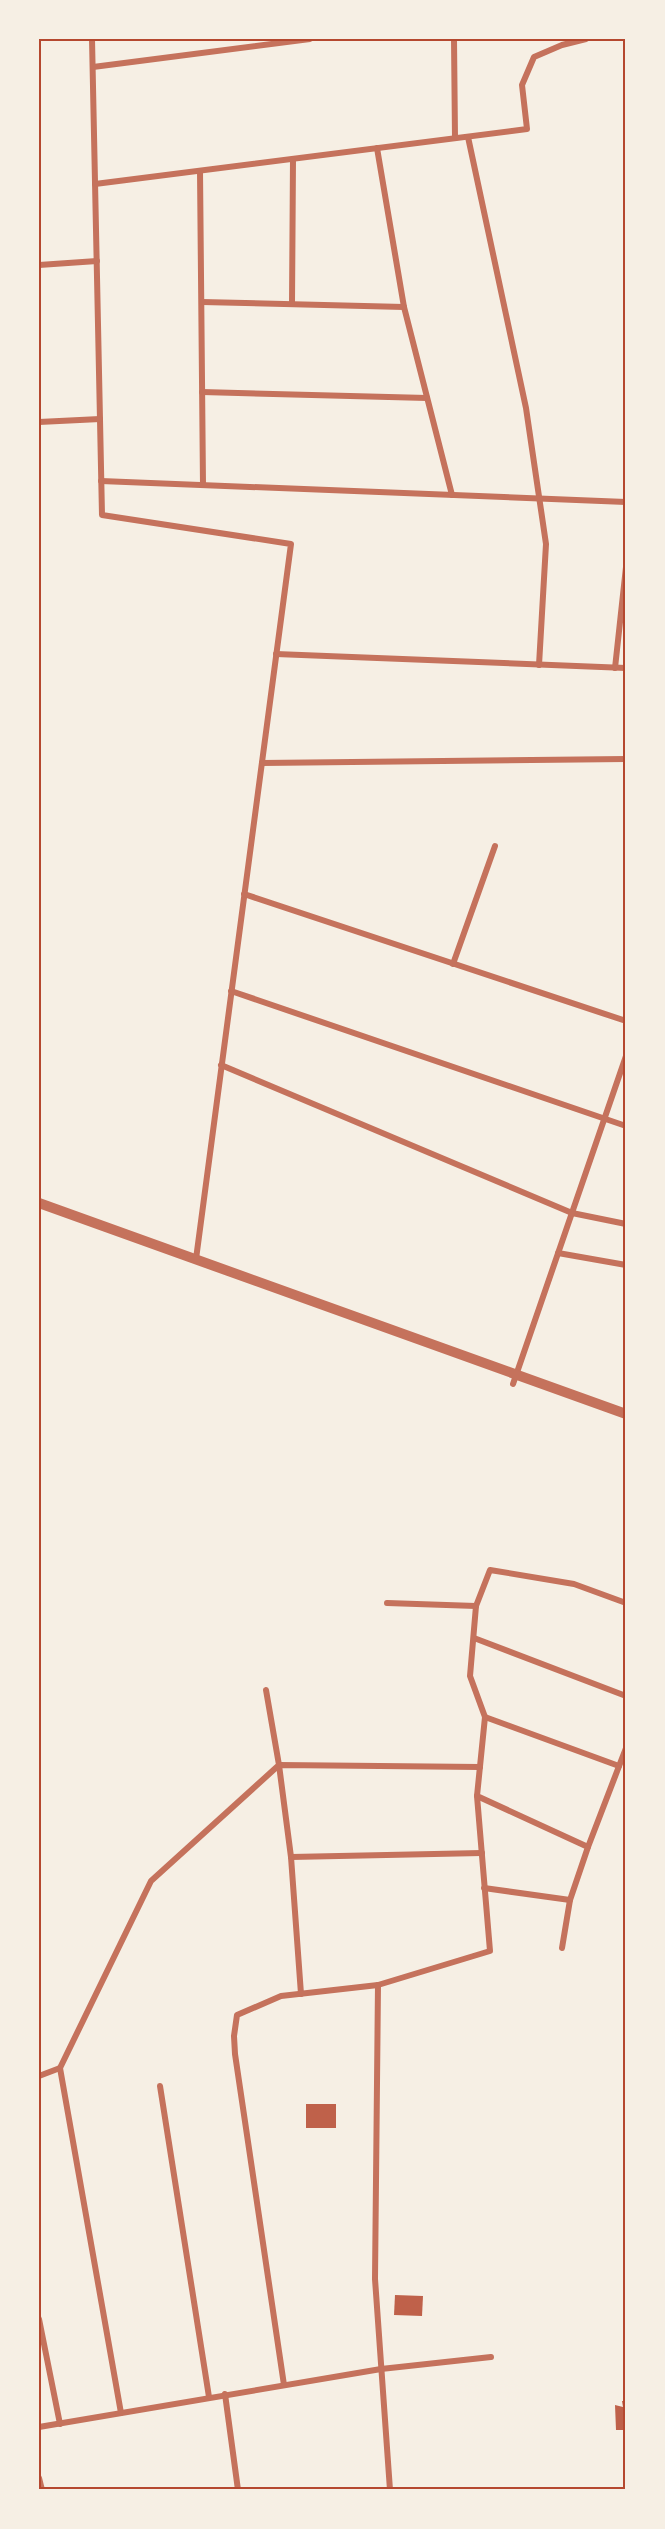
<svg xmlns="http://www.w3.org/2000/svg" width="665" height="2529" viewBox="0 0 665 2529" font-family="'IBM Plex Sans',sans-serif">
  <rect width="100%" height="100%" fill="#f6efe4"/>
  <g fill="#bf614a">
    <rect x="306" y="2104" width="30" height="24"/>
    <polygon points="395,2295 423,2296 422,2316 394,2315"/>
    <polygon points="622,2401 626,2401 626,2436 623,2430 616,2430 615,2405 623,2407"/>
  </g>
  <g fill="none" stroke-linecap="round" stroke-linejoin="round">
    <g stroke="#c5725c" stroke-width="6">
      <polyline points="92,39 102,515 291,544 196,1259"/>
      <polyline points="454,39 455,138"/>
      <polyline points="93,67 310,39"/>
      <polyline points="468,137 526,408 546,544 539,665"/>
      <polyline points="377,148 404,307 452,495"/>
      <polyline points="200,171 203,485"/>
      <polyline points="95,184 527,129 522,85 534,57 562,45 586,39"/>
      <polyline points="39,265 97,261"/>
      <polyline points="202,302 404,307"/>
      <polyline points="292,304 293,159"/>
      <polyline points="202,392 427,398"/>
      <polyline points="39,422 100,419"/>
      <polyline points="101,481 626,502"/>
      <polyline points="276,654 626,668"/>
      <polyline points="615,668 626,567"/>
      <polyline points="262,763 626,759"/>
      <polyline points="244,894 626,1021"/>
      <polyline points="453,964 495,846"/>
      <polyline points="231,991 626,1126"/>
      <polyline points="221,1065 572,1213 626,1224"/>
      <polyline points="558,1253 626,1265"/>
      <polyline points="513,1384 626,1056"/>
      <polyline points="387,1603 476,1606"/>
      <polyline points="474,1638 626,1696"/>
      <polyline points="485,1717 619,1766"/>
      <polyline points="588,1847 626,1748"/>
      <polyline points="291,1857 482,1853"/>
      <polyline points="484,1888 570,1900"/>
      <polyline points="562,1948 570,1900 588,1847 477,1796 485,1717 470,1676 476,1606 490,1570 574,1584 626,1603"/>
      <polyline points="378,1985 375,2279 390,2490"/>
      <polyline points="301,1994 291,1857 279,1765 480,1767"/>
      <polyline points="39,2076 60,2068"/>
      <polyline points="160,2086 209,2397"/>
      <polyline points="39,2319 60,2424"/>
      <polyline points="284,2385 235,2054 234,2036 237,2015 281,1996 378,1985 490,1951 477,1796"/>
      <polyline points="225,2394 238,2490"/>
      <polyline points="121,2413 60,2068 151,1881 279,1765 266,1690"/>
      <polyline points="39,2427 381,2369 491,2357"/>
      <polyline points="39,2478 42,2490"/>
    </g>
    <polyline stroke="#c5725c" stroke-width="10" points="39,1203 626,1414"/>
  </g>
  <rect width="665" height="2529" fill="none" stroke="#f6efe4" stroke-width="81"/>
  <rect x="40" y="40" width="584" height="2448" fill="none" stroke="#b5482f" stroke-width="2"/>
</svg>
